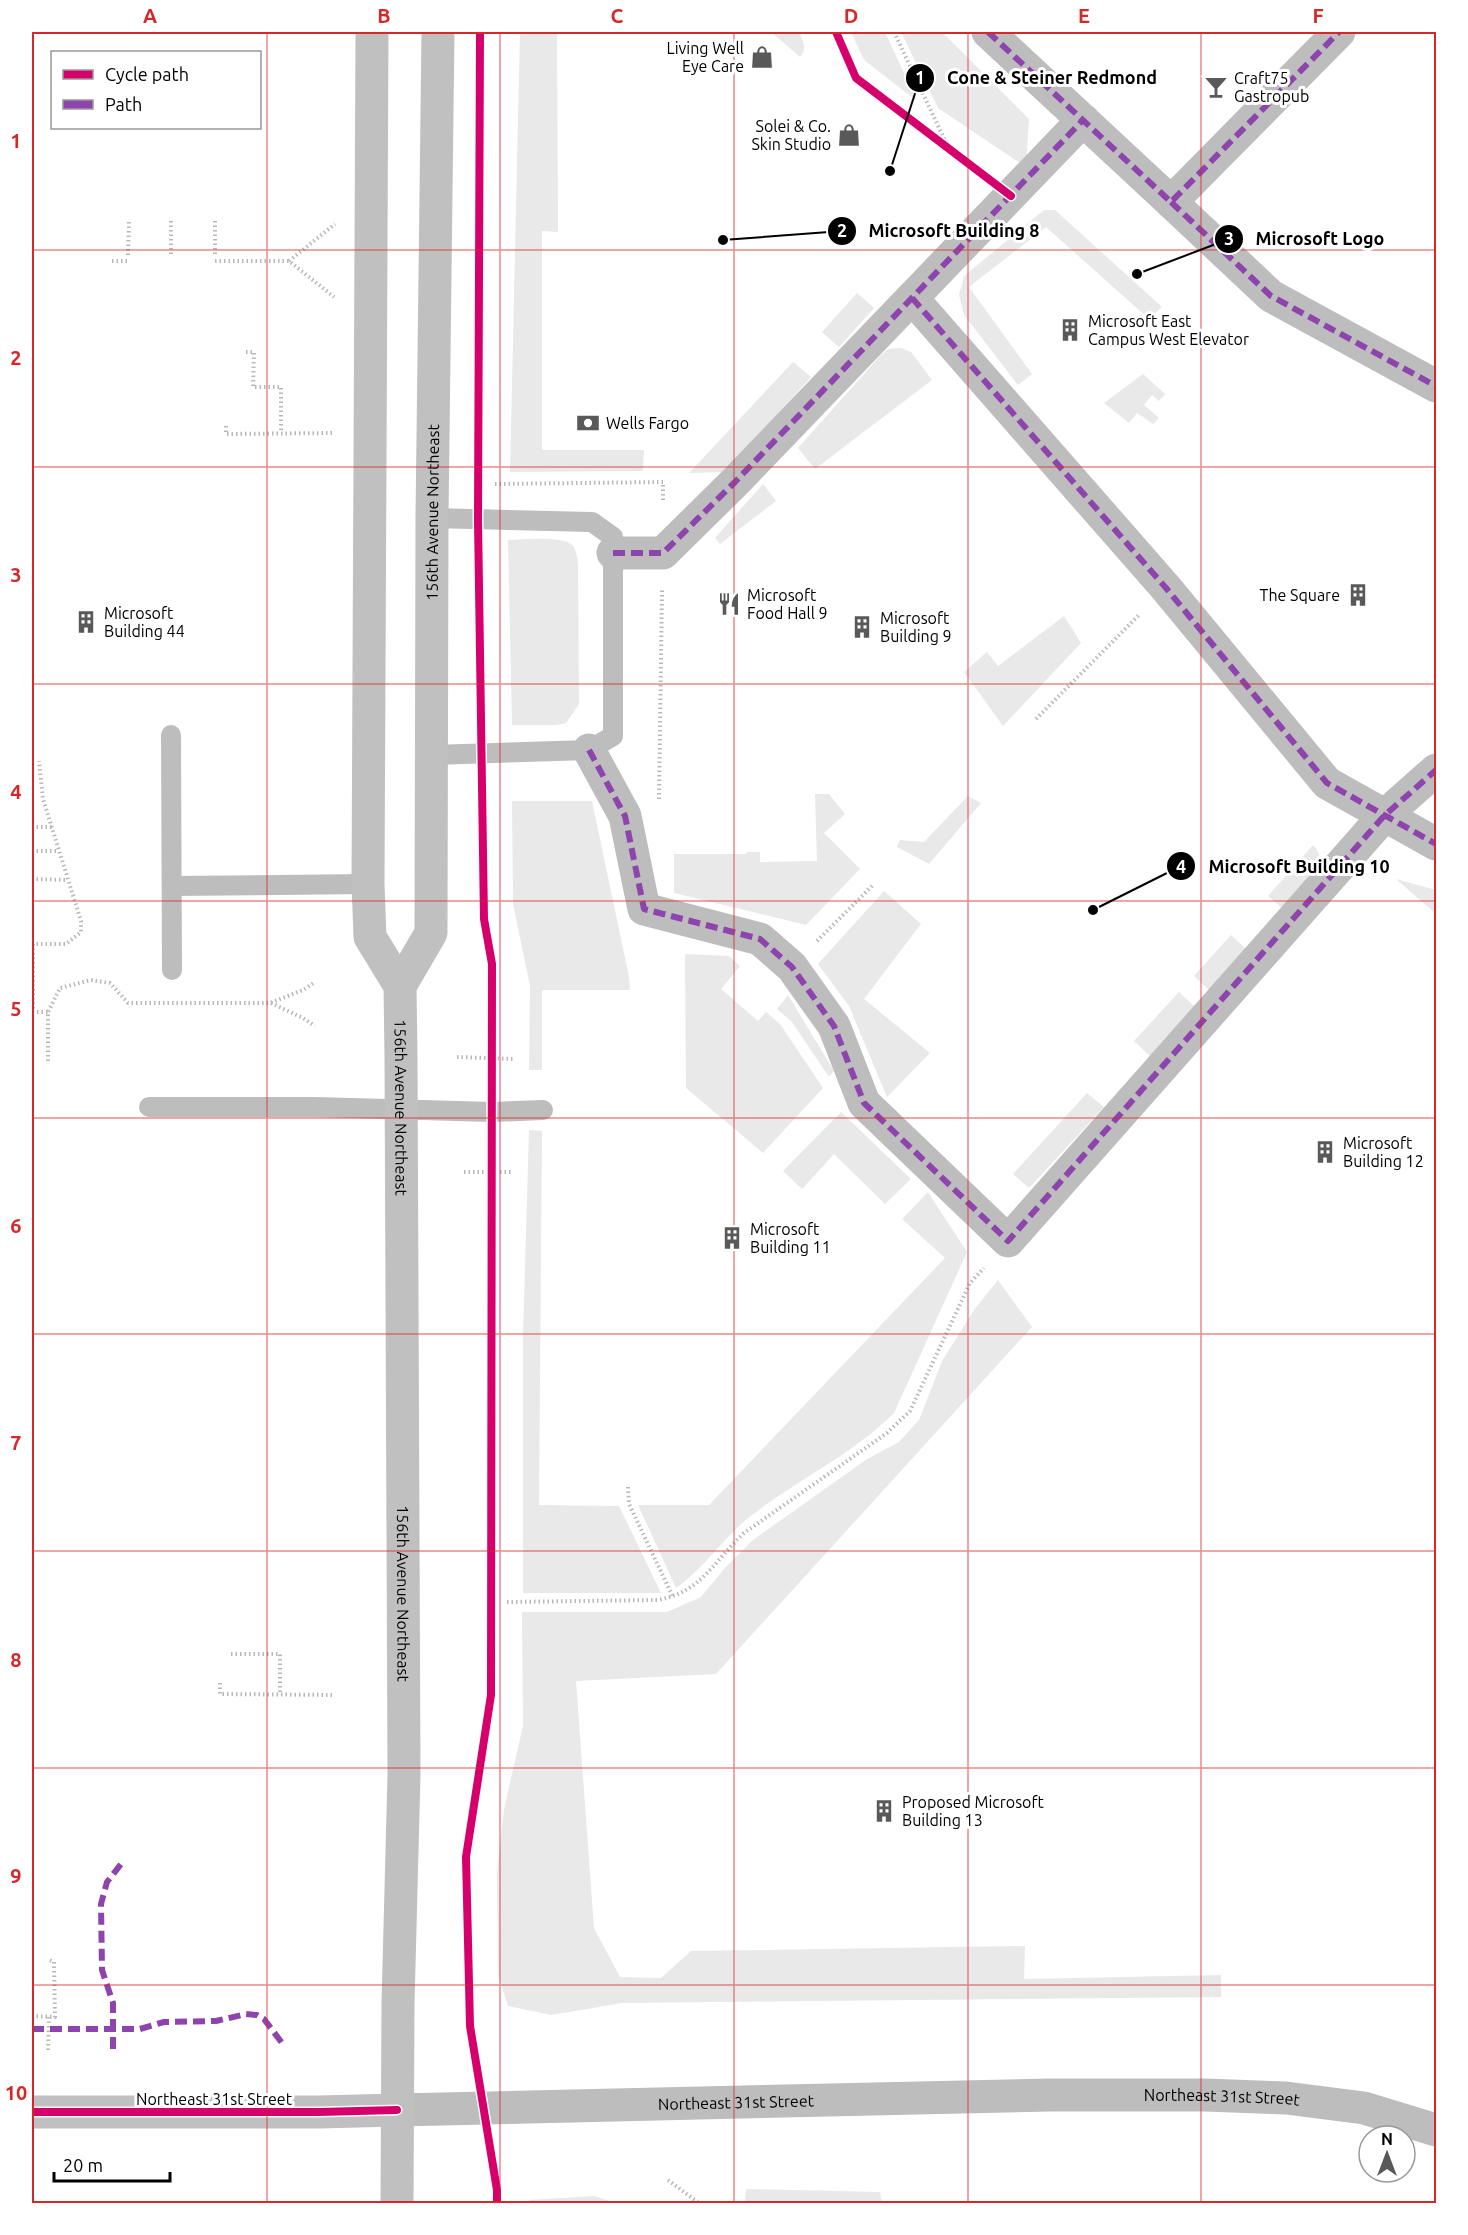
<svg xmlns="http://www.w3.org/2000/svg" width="1468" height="2235" viewBox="0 0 1468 2235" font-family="Ubuntu,sans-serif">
  <rect width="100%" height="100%" fill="#fff"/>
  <g fill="#e9e9e9">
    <polygon points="520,32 557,32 558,232 542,231 542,450 644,450 643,471 510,472"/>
    <path d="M771,32H799C803,41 808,49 800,57Z"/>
    <polygon points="851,32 885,32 917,101 864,60"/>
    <polygon points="901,32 942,32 1029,119 1026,167 938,108"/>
    <polygon points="1044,210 1055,210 1162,307 1149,319 1046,227 969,287 1032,374 1018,385 964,315 959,295 964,276"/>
    <polygon points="857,293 874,308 839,347 822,332"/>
    <polygon points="901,348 911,352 932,380 815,469 798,448 880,356 888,349"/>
    <polygon points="793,362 811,377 726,472 689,473"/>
    <polygon points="1143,374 1165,394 1159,401 1152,395 1144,405 1159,418 1153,424 1137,413 1129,423 1104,403"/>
    <polygon points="763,484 776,501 720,544 715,538"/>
    <path d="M508,540C523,540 564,535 573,546C577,552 577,558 578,564L579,704L566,723L557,725H512Z"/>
    <polygon points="1064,616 1081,643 1003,726 964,672 987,652 998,666"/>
    <polygon points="815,794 829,794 845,814 824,833 860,869 806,925 674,893 674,854 746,854 747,852 760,852 760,862 817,861"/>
    <polygon points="968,796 981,803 929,864 897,847 900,840 924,842"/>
    <polygon points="512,801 592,801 629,977 630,990 542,990 542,1070 529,1070 530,986 513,904"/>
    <path d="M1313,845C1336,870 1300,891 1283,909L1268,896Z"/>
    <polygon points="1396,879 1436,890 1436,914"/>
    <polygon points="884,891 921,924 864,999 930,1053 887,1097 849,1006 818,964"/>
    <polygon points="1231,935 1247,950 1209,990 1194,976"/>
    <polygon points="685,954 729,956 740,966 721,989 758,1021 766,1012 780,1024 823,1088 763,1153 686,1088"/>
    <polygon points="1179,992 1195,1007 1151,1057 1134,1041"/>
    <polygon points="788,995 834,1071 829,1077 792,1022 777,1009"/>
    <polygon points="1087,1093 1104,1107 1029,1188 1013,1174"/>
    <polygon points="841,1112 911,1179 885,1204 834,1154 802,1189 783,1171"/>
    <polygon points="529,1130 542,1131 539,1505 619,1506 661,1593 523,1593 523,1336"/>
    <path d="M928,1192L967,1252L894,1413C853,1454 799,1479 752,1515C724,1536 705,1568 676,1588L638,1505H709L945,1258L902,1219Z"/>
    <polygon points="998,1280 1032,1327 716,1674 576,1681 594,1928 620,1977 661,1978 691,1951 1025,1946 1024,1979 1221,1975 1221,1997 622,2003 551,2015 508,2006 498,1975 497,1872 504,1809 523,1726 522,1612 667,1612 701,1597 724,1569 753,1540 867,1459 899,1442 919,1420 942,1361 974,1310"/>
    <polygon points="746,2189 880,2192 882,2203 745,2203"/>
    <polygon points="595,2196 615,2203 529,2203 529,2200"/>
  </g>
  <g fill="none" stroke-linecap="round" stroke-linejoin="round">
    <g stroke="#b8b8b8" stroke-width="4" stroke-dasharray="1.5 3" stroke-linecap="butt">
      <polyline points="894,32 949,149"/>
      <polyline points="171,221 171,254"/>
      <polyline points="215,221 215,255"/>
      <polyline points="128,255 129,221"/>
      <polyline points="112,261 128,261"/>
      <polyline points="215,261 289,261 334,297"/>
      <polyline points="289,261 335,224"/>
      <polyline points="246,352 254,352 253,387 281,387 281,433"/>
      <polyline points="226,426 226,434 334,433"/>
      <polyline points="495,484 663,482 663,502"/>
      <polyline points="1036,719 1140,614"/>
      <polyline points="659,799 662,590"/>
      <polyline points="32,827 52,827"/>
      <polyline points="32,851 59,851"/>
      <polyline points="32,879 68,880"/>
      <polyline points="817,941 874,884"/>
      <polyline points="32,944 66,944 81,932 81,921 43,799 39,761"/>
      <polyline points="33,944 33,1012 48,1012"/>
      <polyline points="271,1003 303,1018 315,1026"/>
      <polyline points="457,1057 514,1059"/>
      <polyline points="48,1061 48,1012 60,988 91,980 110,983 128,1003 270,1003 303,990 315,982"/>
      <polyline points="464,1172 512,1172"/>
      <polyline points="628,1487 629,1504 673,1597"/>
      <path d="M507,1602L657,1600C701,1593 713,1562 744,1533L887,1433L910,1411L970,1283L984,1268"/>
      <polyline points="231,1654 280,1654 280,1694"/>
      <polyline points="220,1683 220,1694 333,1695"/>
      <polyline points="32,2016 55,2017 54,1962 49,1960"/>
      <polyline points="48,2050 49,2016"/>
      <polyline points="668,2180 700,2204"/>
    </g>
    <g stroke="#bdbdbd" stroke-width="20">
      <polyline points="171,735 172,970"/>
      <polyline points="432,755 589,750 613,736 613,537 592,522 432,518"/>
      <polyline points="172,886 368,884"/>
      <polyline points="149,1107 315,1107 492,1112 543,1110"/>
    </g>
    <g stroke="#bdbdbd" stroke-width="33">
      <polyline points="988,32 1171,202 1339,32"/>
      <polyline points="1171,202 1271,296 1436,386"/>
      <polyline points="912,298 1166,588 1327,783 1436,844"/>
      <polyline points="613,553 663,553 735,482 1083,120"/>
      <polyline points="589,750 625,816 644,909 760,939 792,967 834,1026 864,1103 1008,1241 1384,816 1436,770"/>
      <path id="s1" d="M397,2110L1050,2095H1205L1286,2098L1364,2108L1436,2130"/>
    </g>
    <g stroke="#c0c0c0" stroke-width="33">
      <path id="s2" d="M372,32L368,884L370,937L400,986L401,1057L404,1775L398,2004L397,2204"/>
      <path id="s3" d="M400,986L431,933L432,518L438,32"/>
      <polyline points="32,2112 319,2112 397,2110"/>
    </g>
    <g stroke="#8e44ad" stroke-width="6" stroke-dasharray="12 6" stroke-linecap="butt">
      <polyline points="988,32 1171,202 1339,32"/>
      <polyline points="1171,202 1271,296 1436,386"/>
      <polyline points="912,298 1166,588 1327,783 1436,844"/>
      <polyline points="613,553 663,553 735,482 1083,120"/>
      <polyline points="589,750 625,816 644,909 760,939 792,967 834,1026 864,1103 1008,1241 1384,816 1436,770"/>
      <polyline points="32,2029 140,2029 164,2022 216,2021 246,2014 257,2015 264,2019 282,2043 283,2048"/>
      <polyline points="113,2049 113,2003 102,1970 101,1904 107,1882 121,1864"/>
    </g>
    <g stroke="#fff" stroke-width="11">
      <g id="cycleway">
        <polyline points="480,32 478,520 484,919 492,964 491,1695 466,1857 470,2026 497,2190 497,2204"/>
        <polyline points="836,32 856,78 1011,196"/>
        <polyline points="32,2112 319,2112 397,2110"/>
      </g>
    </g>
    <use href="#cycleway" stroke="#d6006c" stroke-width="8"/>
  </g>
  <path fill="none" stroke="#d62828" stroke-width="1.5" stroke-opacity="0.55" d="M267,32V2204M500,32V2204M734,32V2204M968,32V2204M1201,32V2204M32,250H1436M32,467H1436M32,684H1436M32,901H1436M32,1118H1436M32,1334H1436M32,1551H1436M32,1768H1436M32,1985H1436"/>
  <defs>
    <g id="shop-bare" transform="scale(1.8)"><path d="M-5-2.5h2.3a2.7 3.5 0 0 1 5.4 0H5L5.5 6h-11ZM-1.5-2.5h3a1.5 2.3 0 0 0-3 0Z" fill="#595959" stroke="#fff" stroke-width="2.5" paint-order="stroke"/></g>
    <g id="bar-bare" transform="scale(1.8)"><path d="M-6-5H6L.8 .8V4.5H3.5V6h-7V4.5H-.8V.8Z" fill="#595959" stroke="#fff" stroke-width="2.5" paint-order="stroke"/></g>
    <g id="building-bare" transform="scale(1.8)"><path d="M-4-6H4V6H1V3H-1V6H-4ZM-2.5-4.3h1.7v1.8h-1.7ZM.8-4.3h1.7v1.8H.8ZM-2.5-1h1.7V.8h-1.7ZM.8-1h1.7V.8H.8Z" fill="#595959" stroke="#fff" stroke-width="2.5" paint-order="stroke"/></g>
    <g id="bank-bare" transform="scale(1.8)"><path d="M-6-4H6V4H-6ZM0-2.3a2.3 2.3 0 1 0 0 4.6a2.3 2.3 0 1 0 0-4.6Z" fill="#595959" stroke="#fff" stroke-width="2.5" paint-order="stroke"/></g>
    <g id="restaurant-bare" transform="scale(1.8)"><path d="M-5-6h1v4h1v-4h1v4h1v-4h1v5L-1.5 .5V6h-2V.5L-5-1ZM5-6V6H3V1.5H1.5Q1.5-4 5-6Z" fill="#595959" stroke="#fff" stroke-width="2.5" paint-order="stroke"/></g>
  </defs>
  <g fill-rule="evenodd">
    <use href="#shop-bare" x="762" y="57"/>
    <use href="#bar-bare" x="1216" y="87"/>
    <use href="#shop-bare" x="849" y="135"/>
    <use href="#building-bare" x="1070" y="330"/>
    <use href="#bank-bare" x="588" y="423"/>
    <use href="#building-bare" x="1358" y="595"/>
    <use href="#restaurant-bare" x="729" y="604"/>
    <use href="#building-bare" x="86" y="622"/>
    <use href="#building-bare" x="862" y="627"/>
    <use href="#building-bare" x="1325" y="1152"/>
    <use href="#building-bare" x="732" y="1238"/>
    <use href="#building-bare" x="884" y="1811"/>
  </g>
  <g text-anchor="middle" stroke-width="6" stroke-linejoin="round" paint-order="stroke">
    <g font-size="16" fill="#000" stroke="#fff" text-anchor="start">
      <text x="744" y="54" text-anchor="end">Living Well<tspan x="744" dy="18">Eye Care</tspan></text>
      <text x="1234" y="84">Craft75<tspan x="1234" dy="18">Gastropub</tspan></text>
      <text x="831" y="132" text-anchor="end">Solei &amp; Co.<tspan x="831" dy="18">Skin Studio</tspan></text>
      <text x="1088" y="327">Microsoft East<tspan x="1088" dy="18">Campus West Elevator</tspan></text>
      <text x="606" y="429">Wells Fargo</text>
      <text x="747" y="601">Microsoft<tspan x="747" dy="18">Food Hall 9</tspan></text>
      <text x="1340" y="601" text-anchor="end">The Square</text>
      <text x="104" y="619">Microsoft<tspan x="104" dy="18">Building 44</tspan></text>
      <text x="880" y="624">Microsoft<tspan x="880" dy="18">Building 9</tspan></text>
      <text x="1343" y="1149">Microsoft<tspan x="1343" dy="18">Building 12</tspan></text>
      <text x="750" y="1235">Microsoft<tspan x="750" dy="18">Building 11</tspan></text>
      <text x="902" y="1808">Proposed Microsoft<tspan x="902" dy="18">Building 13</tspan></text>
    </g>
    <g font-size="16" fill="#000" stroke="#fff">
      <text dy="6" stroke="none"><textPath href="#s3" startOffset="482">156th Avenue Northeast</textPath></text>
      <text dy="6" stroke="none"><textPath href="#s2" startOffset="1084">156th Avenue Northeast</textPath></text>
      <text dy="6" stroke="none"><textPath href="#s2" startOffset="1570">156th Avenue Northeast</textPath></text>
      <text dy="6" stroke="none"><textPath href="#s1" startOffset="825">Northeast 31st Street</textPath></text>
      <text x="214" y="2105">Northeast 31st Street</text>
      <text dy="6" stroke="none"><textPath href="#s1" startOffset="339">Northeast 31st Street</textPath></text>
    </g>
  </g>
  <path fill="none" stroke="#000" stroke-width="2" d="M890 171L920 78M723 240L842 231M1137 274L1229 239M1093 910L1181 866"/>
  <g fill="#000" stroke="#fff" stroke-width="2">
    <circle cx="890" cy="171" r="6"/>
    <circle cx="723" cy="240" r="6"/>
    <circle cx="1137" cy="274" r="6"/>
    <circle cx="1093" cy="910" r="6"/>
    <circle cx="920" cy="78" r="15"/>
    <circle cx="842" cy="231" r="15"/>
    <circle cx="1229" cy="239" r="15"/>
    <circle cx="1181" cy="866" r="15"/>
  </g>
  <g font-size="18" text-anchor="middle" font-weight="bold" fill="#fff">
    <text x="920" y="84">1</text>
    <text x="842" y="237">2</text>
    <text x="1229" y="245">3</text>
    <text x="1181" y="873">4</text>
  </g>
  <g font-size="18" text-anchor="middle" font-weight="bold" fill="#000" stroke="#fff" stroke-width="6" stroke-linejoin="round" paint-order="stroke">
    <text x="1052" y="84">Cone &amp; Steiner Redmond</text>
    <text x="954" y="237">Microsoft Building 8</text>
    <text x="1320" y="245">Microsoft Logo</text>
    <text x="1299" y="873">Microsoft Building 10</text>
  </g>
  <rect width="1468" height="2235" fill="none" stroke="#ffffff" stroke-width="66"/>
  <rect x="51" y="51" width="210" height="78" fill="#ffffff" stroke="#999999" stroke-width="1.5"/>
  <rect x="63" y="70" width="30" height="9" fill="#d6006c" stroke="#999999" stroke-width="1.5"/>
  <text x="105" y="81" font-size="18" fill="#000000">Cycle path</text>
  <rect x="63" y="100" width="30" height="9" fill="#8e44ad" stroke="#999999" stroke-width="1.5"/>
  <text x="105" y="111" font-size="18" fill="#000000">Path</text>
  <g transform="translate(1387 2154)"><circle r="28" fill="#ffffff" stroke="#999999" stroke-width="1.5"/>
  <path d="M0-4.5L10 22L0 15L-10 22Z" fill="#595959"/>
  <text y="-9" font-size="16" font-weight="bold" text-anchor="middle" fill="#000000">N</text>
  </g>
  <path d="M54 2172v9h116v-9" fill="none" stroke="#000000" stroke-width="3"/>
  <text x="63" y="2172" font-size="18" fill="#000000" stroke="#ffffff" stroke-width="4.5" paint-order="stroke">20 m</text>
  <rect x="33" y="33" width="1402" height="2169" fill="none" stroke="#d62828" stroke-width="2"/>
  <g font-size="20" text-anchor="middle" font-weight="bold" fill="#d62828">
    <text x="150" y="23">A</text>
    <text x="384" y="23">B</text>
    <text x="617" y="23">C</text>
    <text x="851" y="23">D</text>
    <text x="1084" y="23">E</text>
    <text x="1318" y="23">F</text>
    <text x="16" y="148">1</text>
    <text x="16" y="365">2</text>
    <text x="16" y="582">3</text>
    <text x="16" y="799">4</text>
    <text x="16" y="1016">5</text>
    <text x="16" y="1233">6</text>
    <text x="16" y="1450">7</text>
    <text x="16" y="1667">8</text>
    <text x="16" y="1883">9</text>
    <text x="16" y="2100">10</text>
  </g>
</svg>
